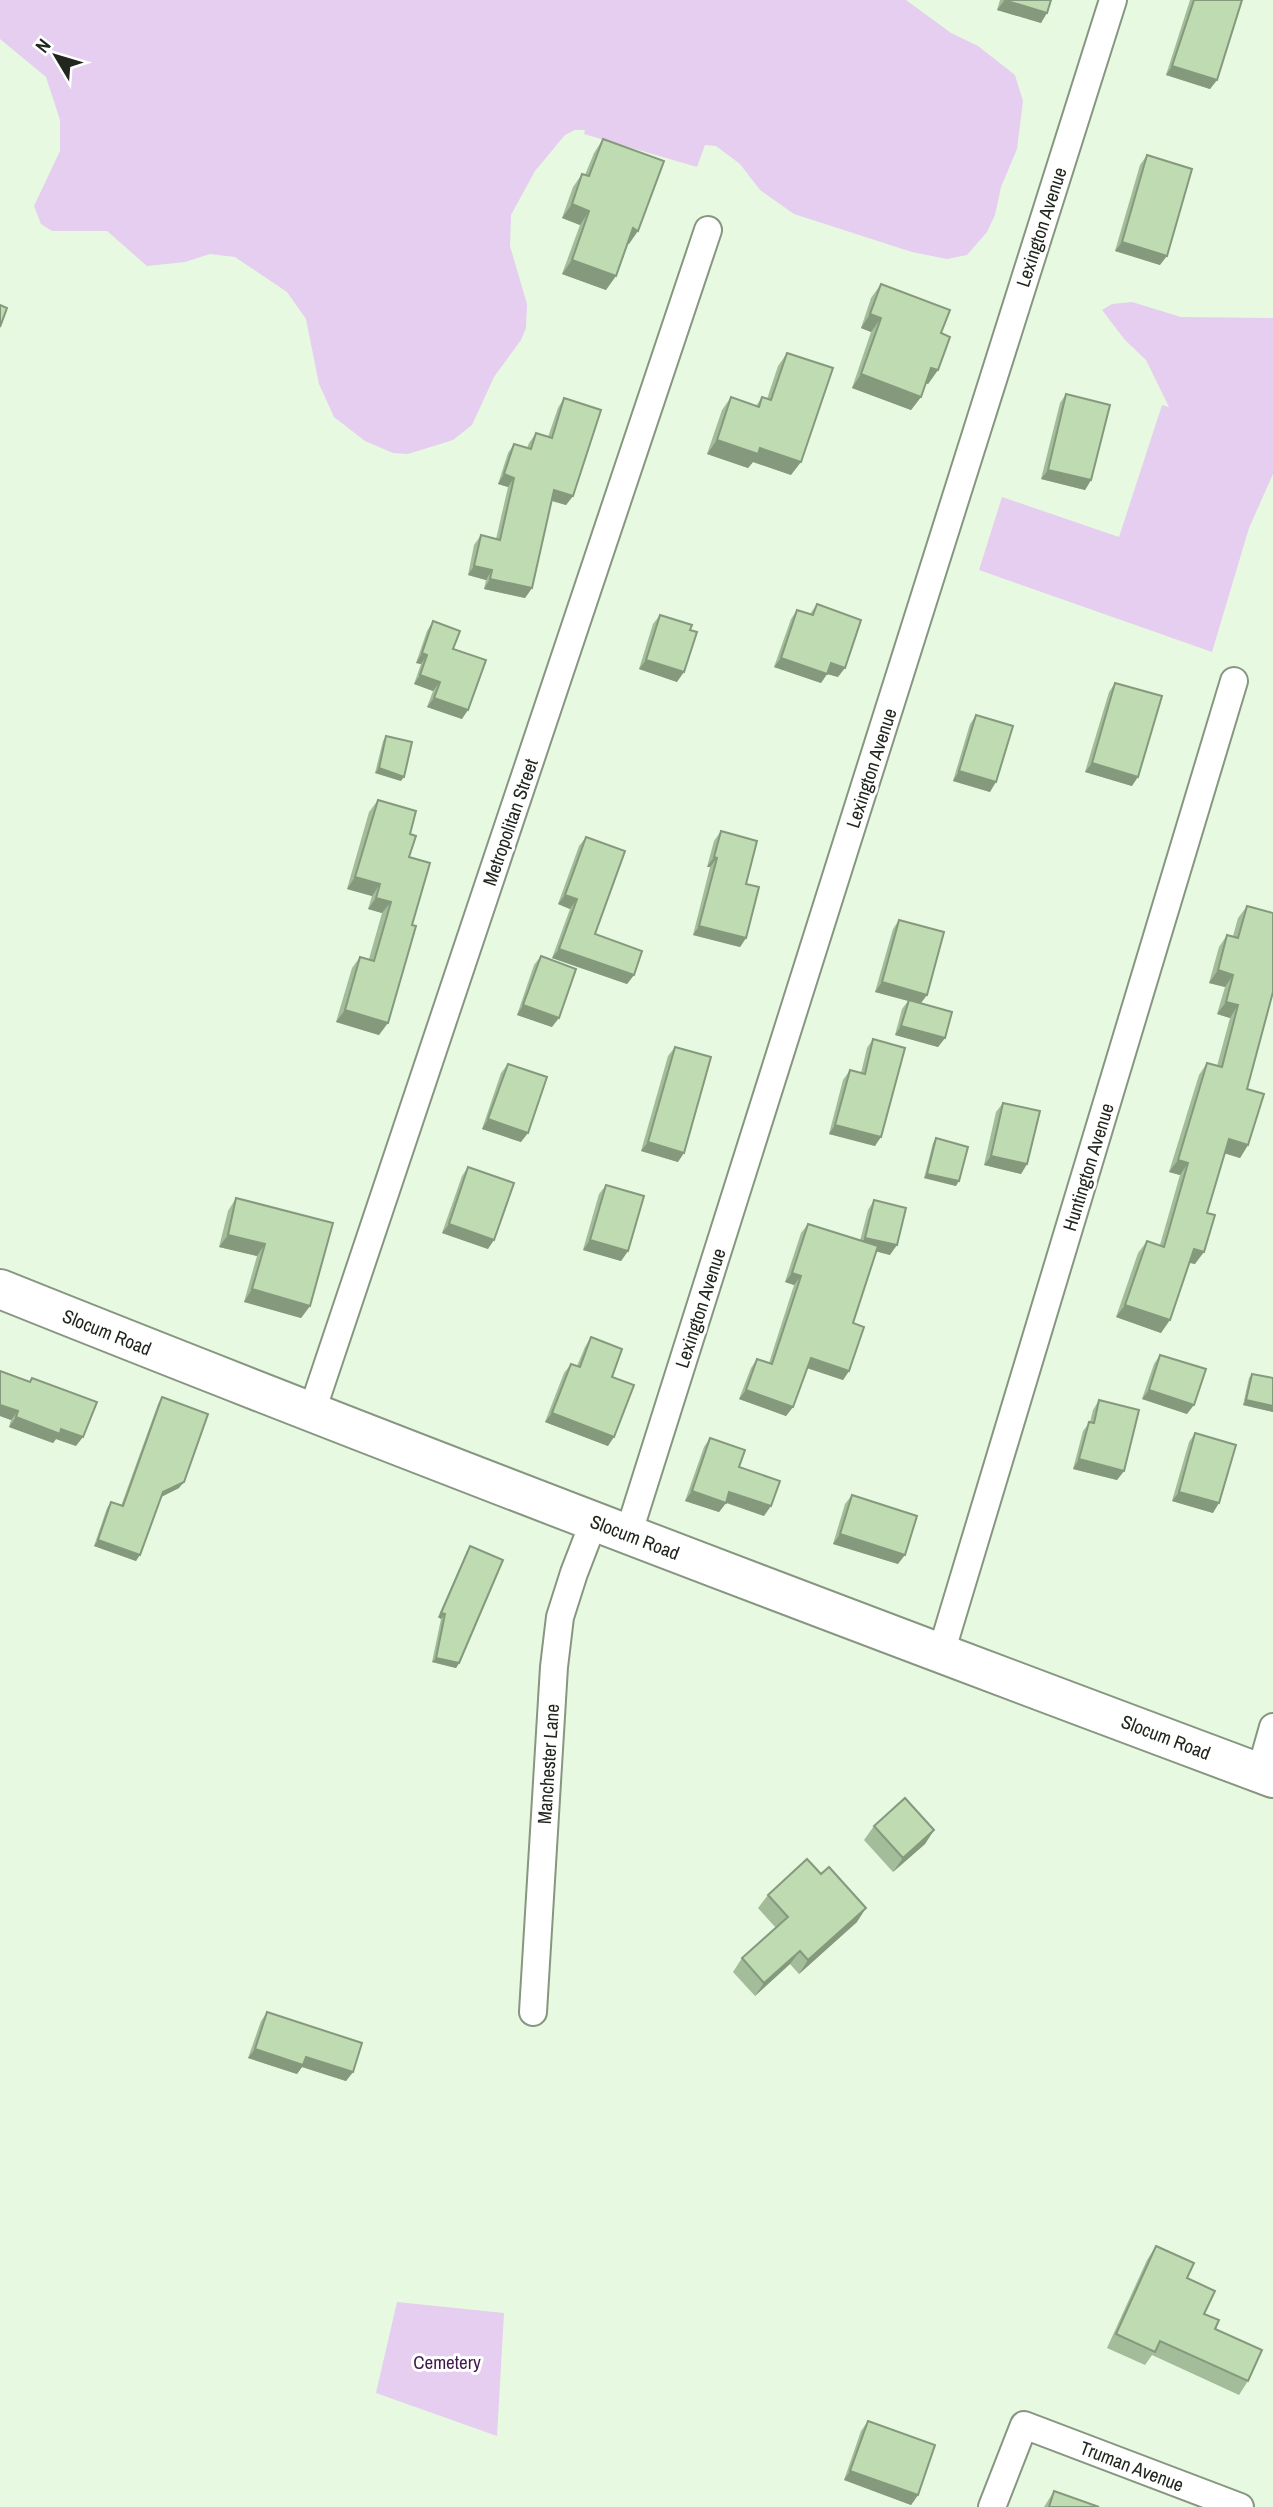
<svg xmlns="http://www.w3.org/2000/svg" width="1273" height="2507" viewBox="0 0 1273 2507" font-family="'Archivo Narrow',sans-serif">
  <rect width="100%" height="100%" fill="#e8f9e1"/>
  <g fill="#e5ceef">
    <polygon points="0,0 906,0 951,33 978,46 1015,75 1023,101 1017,149 1001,187 995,215 987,232 967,255 947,259 912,252 794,214 760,190 740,164 716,146 705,145 697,167 584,134 585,130 575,130 565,135 535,171 511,215 510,246 527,304 526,328 521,340 494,377 472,425 453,440 408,454 393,453 365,441 334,417 319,384 306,319 287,292 235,257 210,254 185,262 147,266 107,231 52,231 41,224 34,206 60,151 60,120 46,77 0,39"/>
    <polygon points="1132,302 1181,317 1273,318 1273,474 1249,528 1212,652 979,570 1002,497 1119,537 1162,405 1169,407 1146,360 1125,340 1102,310 1112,304"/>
    <polygon points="397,2302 504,2313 497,2436 376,2393"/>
  </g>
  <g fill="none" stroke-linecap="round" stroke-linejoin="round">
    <g stroke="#869680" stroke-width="30">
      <g id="street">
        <polyline points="311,1414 708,230"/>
        <polyline points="628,1535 1113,0"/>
        <polyline points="941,1653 1234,681"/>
        <polyline points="1260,1773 1273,1727"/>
        <polyline points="533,2012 554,1667 560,1617 574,1573 594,1521"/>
        <polyline points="992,2507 1024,2425 1240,2507"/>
      </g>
    </g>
    <g stroke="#869680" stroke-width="42">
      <path id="secondary" d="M0,1289C422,1458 847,1619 1273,1778"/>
    </g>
    <use href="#street" stroke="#fff" stroke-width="26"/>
    <use href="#secondary" stroke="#fff" stroke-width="38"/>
  </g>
  <g fill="#a3bc99">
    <polygon points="1000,0 1051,0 1041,23 997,10"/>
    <polygon points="1190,0 1242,0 1217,80 1210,89 1166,75"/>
    <polygon points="603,139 629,244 627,244 606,290 562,274 580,225 562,218 573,187 582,174 585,175 594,153"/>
    <polygon points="1147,155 1160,265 1115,251 1140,165"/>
    <polygon points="881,284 941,333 938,370 928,384 926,383 921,397 911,410 852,388 871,332 861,328 871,298"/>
    <polygon points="787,353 791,475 753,462 748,468 707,454 722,410 731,397 756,406 762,397 767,399 778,366"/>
    <polygon points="1066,394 1091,480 1085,490 1041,479 1060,403"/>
    <polygon points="564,398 573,496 566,505 551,501 532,588 525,598 484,589 486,580 468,575 474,545 481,535 496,539 508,487 498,484 508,453 514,444 527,448 529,443 536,433 548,437 558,408"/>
    <polygon points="817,604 838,677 827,674 821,683 774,667 791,619 797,610 810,614"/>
    <polygon points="660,615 677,682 639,669 653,624"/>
    <polygon points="433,621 453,649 462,719 427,707 433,691 414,684 421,664 416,663 427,631"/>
    <polygon points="1115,683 1132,786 1085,772 1109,692"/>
    <polygon points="976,715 990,792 953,781 970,724"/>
    <polygon points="386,736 401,781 375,773 383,741"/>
    <polygon points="378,800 410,834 409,857 379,1035 336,1022 352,968 360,957 369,959 382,913 368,909 372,896 347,889 369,812"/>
    <polygon points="721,831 746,938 740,947 693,935 710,867 707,867 714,841"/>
    <polygon points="586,837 595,934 634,975 627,984 552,958 570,909 558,904 579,846"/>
    <polygon points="1247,906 1247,1089 1248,1145 1240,1158 1225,1153 1207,1213 1195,1264 1190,1263 1161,1333 1116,1317 1138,1253 1147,1241 1160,1245 1180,1175 1169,1172 1199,1075 1207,1063 1217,1066 1230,1018 1217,1014 1225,987 1209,983 1219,947 1227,935 1233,936 1238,918"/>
    <polygon points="899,920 927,995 921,1003 945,1038 938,1047 895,1035 902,1009 908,1001 875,992 893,929"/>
    <polygon points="541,956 552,1027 517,1015 534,965"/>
    <polygon points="873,1039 875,1146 829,1134 843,1080 850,1070 861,1073 867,1048"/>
    <polygon points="675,1047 678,1162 641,1151 668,1056"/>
    <polygon points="508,1064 521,1142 482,1129 501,1073"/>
    <polygon points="1003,1103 1027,1164 1021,1174 984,1165 996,1112"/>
    <polygon points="936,1138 956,1186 924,1178 933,1143"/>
    <polygon points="468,1167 488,1249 442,1233 462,1176"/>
    <polygon points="606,1185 628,1251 621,1261 583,1250 599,1194"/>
    <polygon points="236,1198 310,1306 301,1318 244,1302 257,1256 219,1247 228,1211"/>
    <polygon points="874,1200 890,1255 876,1251 853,1323 849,1371 843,1380 807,1368 793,1407 786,1416 739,1399 751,1368 757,1359 769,1363 794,1285 785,1282 801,1233 808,1224 860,1241 868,1210"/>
    <polygon points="591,1337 612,1377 608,1446 545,1422 564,1373 571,1364 577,1366 585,1347"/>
    <polygon points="1160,1355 1187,1414 1142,1399 1154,1364"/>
    <polygon points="0,1371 29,1382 32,1378 76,1446 56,1439 53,1443 9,1427 11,1420 0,1416"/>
    <polygon points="1252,1374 1273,1378 1273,1412 1243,1405 1249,1378"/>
    <polygon points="162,1397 179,1488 161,1497 136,1561 94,1546 107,1508 111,1502 121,1506 158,1404"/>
    <polygon points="1099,1400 1124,1471 1117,1480 1073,1469 1083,1431 1090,1422 1093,1410"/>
    <polygon points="1195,1433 1213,1513 1172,1501 1189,1442"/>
    <polygon points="710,1438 739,1467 764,1516 726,1503 719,1512 685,1501 704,1447"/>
    <polygon points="852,1495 898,1564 833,1544 845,1504"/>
    <polygon points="470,1546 459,1663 456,1668 432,1662 441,1619 438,1617 467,1551"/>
    <polygon points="874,1826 934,1830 925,1844 893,1872 864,1840"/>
    <polygon points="768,1895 857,1922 799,1974 790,1964 755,1996 733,1972 742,1958 776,1928 758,1908"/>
    <polygon points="267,2012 353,2072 346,2081 302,2067 297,2074 248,2058 261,2021"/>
    <polygon points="1156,2246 1187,2278 1204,2314 1248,2381 1239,2395 1152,2355 1145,2365 1107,2348 1147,2260"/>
    <polygon points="868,2421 918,2495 911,2505 844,2480 861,2431"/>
    <polygon points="1054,2491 1099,2507 1044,2507"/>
  </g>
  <g fill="#85997d">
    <polygon points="1004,1 1047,13 1041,23 997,10"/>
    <polygon points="1172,66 1217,80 1210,89 1166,75"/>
    <polygon points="572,204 589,211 580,225 562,218"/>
    <polygon points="633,228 638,231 629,244 623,242"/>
    <polygon points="1122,242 1167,256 1160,265 1115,251"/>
    <polygon points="572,260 616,276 606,290 562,274"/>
    <polygon points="870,314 881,318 871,332 861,328"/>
    <polygon points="931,368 938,370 928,384 922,382"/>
    <polygon points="861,374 921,397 911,410 852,388"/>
    <polygon points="717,440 760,448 801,462 791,475 753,462 748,468 707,454"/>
    <polygon points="1048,470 1091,480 1085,490 1041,479"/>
    <polygon points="504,474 514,478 508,487 498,484"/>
    <polygon points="554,490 573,496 566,505 547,499"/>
    <polygon points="474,566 492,570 486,580 468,575"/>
    <polygon points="490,579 532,588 525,598 484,589"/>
    <polygon points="422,653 427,655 421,664 416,663"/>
    <polygon points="781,658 827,674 821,683 774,667"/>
    <polygon points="646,660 684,672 677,682 639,669"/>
    <polygon points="831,663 845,668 838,677 824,673"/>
    <polygon points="420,675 440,682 433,691 414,684"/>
    <polygon points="434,698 468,710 462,719 427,707"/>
    <polygon points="1092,763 1138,777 1132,786 1085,772"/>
    <polygon points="379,768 404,777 401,781 375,773"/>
    <polygon points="959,771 996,782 990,792 953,781"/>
    <polygon points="714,857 717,858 710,867 707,867"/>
    <polygon points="355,877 380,884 372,896 347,889"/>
    <polygon points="565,895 577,899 570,909 558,904"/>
    <polygon points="376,898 391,902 382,913 368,909"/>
    <polygon points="699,926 746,938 740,947 693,935"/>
    <polygon points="559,949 634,975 627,984 552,958"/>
    <polygon points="1218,970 1233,975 1225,987 1209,983"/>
    <polygon points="882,982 927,995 920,1004 875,992"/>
    <polygon points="1226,1002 1238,1005 1230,1018 1217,1014"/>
    <polygon points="523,1005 559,1018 552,1027 517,1015"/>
    <polygon points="345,1010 388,1023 379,1035 336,1022"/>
    <polygon points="901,1026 945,1038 938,1047 895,1035"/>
    <polygon points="488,1119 528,1133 521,1142 482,1129"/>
    <polygon points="835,1125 881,1137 875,1146 829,1134"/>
    <polygon points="1229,1139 1248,1145 1240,1158 1220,1152"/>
    <polygon points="648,1142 684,1153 678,1162 641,1151"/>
    <polygon points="991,1156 1027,1164 1021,1174 984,1165"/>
    <polygon points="1178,1160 1188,1163 1180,1175 1169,1172"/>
    <polygon points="927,1174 959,1181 956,1186 924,1178"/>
    <polygon points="449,1224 494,1240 488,1249 442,1233"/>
    <polygon points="228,1235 265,1244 257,1256 219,1247"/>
    <polygon points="865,1238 897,1245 890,1255 859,1247"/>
    <polygon points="590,1240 628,1251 621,1261 583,1250"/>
    <polygon points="1194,1249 1204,1252 1195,1264 1186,1262"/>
    <polygon points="792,1273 801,1276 794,1285 785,1282"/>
    <polygon points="252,1289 310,1306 301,1318 244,1302"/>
    <polygon points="1125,1305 1170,1320 1161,1333 1116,1317"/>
    <polygon points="811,1358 849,1371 843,1380 804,1367"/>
    <polygon points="746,1390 793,1407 786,1416 739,1399"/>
    <polygon points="1149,1390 1194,1405 1187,1414 1142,1399"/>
    <polygon points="1246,1400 1273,1406 1273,1412 1243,1405"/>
    <polygon points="0,1405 18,1411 11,1420 0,1416"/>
    <polygon points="552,1413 614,1437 608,1446 545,1422"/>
    <polygon points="16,1417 61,1429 83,1437 76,1446 56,1439 53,1443 9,1427"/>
    <polygon points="1079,1459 1124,1471 1117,1480 1073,1469"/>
    <polygon points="184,1482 179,1488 159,1498 163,1492"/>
    <polygon points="692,1491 726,1503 719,1512 685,1501"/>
    <polygon points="729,1492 771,1506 764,1516 722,1501"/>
    <polygon points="1179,1492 1219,1503 1213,1513 1172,1501"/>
    <polygon points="840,1534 905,1555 898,1564 833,1544"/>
    <polygon points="98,1540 140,1555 136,1561 94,1546"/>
    <polygon points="441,1613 445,1614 441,1619 438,1617"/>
    <polygon points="436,1658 459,1663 456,1668 432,1662"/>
    <polygon points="934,1830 925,1844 893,1872 903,1858"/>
    <polygon points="866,1908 857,1922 799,1974 808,1960"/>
    <polygon points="800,1951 790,1964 755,1996 764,1983"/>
    <polygon points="255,2049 306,2057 353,2072 346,2081 302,2067 297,2074 248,2058"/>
    <polygon points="850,2471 918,2495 911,2505 844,2480"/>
  </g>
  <g fill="#bedbb2" stroke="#85997d" stroke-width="2">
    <polygon points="1004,0 1051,0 1047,13"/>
    <polygon points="1194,0 1242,0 1217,80 1172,66"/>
    <polygon points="603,139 664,161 638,231 633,228 616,276 572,260 589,211 572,204 582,174 589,176"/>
    <polygon points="1147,155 1192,169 1167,256 1122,242"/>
    <polygon points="881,284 950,310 941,333 950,337 938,370 931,368 921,397 861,374 881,318 870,314"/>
    <polygon points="0,305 7,308 0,327"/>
    <polygon points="787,353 833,368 801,462 760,448 758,454 717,440 731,397 759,407 762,397 771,400"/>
    <polygon points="1066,394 1110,405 1091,480 1048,470"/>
    <polygon points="564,398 601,410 573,496 554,490 532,588 490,579 492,570 474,566 481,535 500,540 514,478 504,474 514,444 531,449 536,433 552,438"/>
    <polygon points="817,604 861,620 845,668 831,663 827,674 781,658 797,610 813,615"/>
    <polygon points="660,615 692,625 690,630 697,632 684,672 646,660"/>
    <polygon points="433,621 460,631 453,649 486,660 468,710 434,698 440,682 420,675 427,655 422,653"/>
    <polygon points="1115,683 1162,696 1138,777 1092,763"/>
    <polygon points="976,715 1013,726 996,782 959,771"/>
    <polygon points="386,736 412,742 404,777 379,768"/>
    <polygon points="378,800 416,811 410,834 416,836 409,857 430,863 412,925 416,926 388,1023 345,1010 360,957 374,961 391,902 376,898 380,884 355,877"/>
    <polygon points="721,831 757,841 746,884 759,887 746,938 699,926 717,858 714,857"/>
    <polygon points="586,837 625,851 595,934 642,951 634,975 559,949 577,899 565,895"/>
    <polygon points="1247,906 1273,913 1273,992 1247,1089 1264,1094 1248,1145 1229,1139 1207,1213 1215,1215 1204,1252 1194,1249 1170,1320 1125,1305 1147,1241 1164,1247 1188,1163 1178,1160 1207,1063 1222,1067 1238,1005 1226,1002 1233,975 1218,970 1227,935 1238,938"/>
    <polygon points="899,920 944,932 927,995 882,982"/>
    <polygon points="541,956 576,969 559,1018 523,1005"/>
    <polygon points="909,1000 952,1012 945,1038 901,1026"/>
    <polygon points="873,1039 905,1048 881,1137 835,1125 850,1070 865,1074"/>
    <polygon points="675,1047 711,1057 684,1153 648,1142"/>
    <polygon points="508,1064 547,1077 528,1133 488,1119"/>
    <polygon points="1003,1103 1040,1111 1027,1164 991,1156"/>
    <polygon points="936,1138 968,1147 959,1181 927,1174"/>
    <polygon points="468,1167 514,1183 494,1240 449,1224"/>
    <polygon points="606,1185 644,1196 628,1251 590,1240"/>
    <polygon points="236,1198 333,1223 310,1306 252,1289 265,1244 228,1235"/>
    <polygon points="874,1200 906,1208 897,1245 865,1238"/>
    <polygon points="808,1224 878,1246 853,1323 864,1327 849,1371 811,1358 793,1407 746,1390 757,1359 772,1364 801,1276 792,1273"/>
    <polygon points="591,1337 622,1349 612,1377 634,1385 614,1437 552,1413 571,1364 580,1367"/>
    <polygon points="1160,1355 1206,1369 1194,1405 1149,1390"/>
    <polygon points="0,1371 30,1382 32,1378 97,1402 83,1437 61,1429 60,1434 16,1417 18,1411 0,1405"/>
    <polygon points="1252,1374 1273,1378 1273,1406 1246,1400"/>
    <polygon points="162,1397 208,1414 184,1482 163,1492 140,1555 98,1540 111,1502 123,1506"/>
    <polygon points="1099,1400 1139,1410 1124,1471 1079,1459 1089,1422 1094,1423"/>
    <polygon points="1195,1433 1236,1445 1219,1503 1179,1492"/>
    <polygon points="710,1438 745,1450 739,1467 780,1481 771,1506 729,1492 726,1503 692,1491"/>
    <polygon points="852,1495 917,1516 905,1555 840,1534"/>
    <polygon points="470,1546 503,1560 459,1663 436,1658 445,1614 441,1613"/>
    <polygon points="905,1798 934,1830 903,1858 874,1826"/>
    <polygon points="807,1859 821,1874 829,1867 866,1908 808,1960 800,1951 764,1983 742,1958 788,1917 768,1895"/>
    <polygon points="267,2012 362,2043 353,2072 306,2057 303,2065 255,2049"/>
    <polygon points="1156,2246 1194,2263 1187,2278 1215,2291 1204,2314 1219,2320 1215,2329 1262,2350 1248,2381 1160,2341 1155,2352 1116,2334"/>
    <polygon points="868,2421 935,2445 918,2495 850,2471"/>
    <polygon points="1054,2491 1099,2507 1049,2507"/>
  </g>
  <g text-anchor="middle" stroke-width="6" stroke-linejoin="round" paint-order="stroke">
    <g font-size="19" fill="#21271e" stroke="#fff">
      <text transform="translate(1041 227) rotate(-72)" y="7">Lexington Avenue</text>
      <text transform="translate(871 768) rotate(-72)" y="7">Lexington Avenue</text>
      <text transform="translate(510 822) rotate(-71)" y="7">Metropolitan Street</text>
      <text transform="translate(1088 1167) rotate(-73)" y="7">Huntington Avenue</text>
      <text transform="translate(700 1308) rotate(-72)" y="7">Lexington Avenue</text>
      <text transform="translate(107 1332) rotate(22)" y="7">Slocum Road</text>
      <text transform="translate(635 1537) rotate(21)" y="7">Slocum Road</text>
      <text transform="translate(1166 1737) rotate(21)" y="7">Slocum Road</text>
      <text transform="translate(548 1764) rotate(-86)" y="7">Manchester Lane</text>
      <text transform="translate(1132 2466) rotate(21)" y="7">Truman Avenue</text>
    </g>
    <g font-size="19" fill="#3f1a4c" stroke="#fff">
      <text x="447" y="2369">Cemetery</text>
    </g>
  </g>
  <g transform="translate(56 56) rotate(308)" stroke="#ffffff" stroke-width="5" paint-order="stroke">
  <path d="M0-5L12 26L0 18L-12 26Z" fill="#21271e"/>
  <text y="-10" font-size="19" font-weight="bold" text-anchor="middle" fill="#21271e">N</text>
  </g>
</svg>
